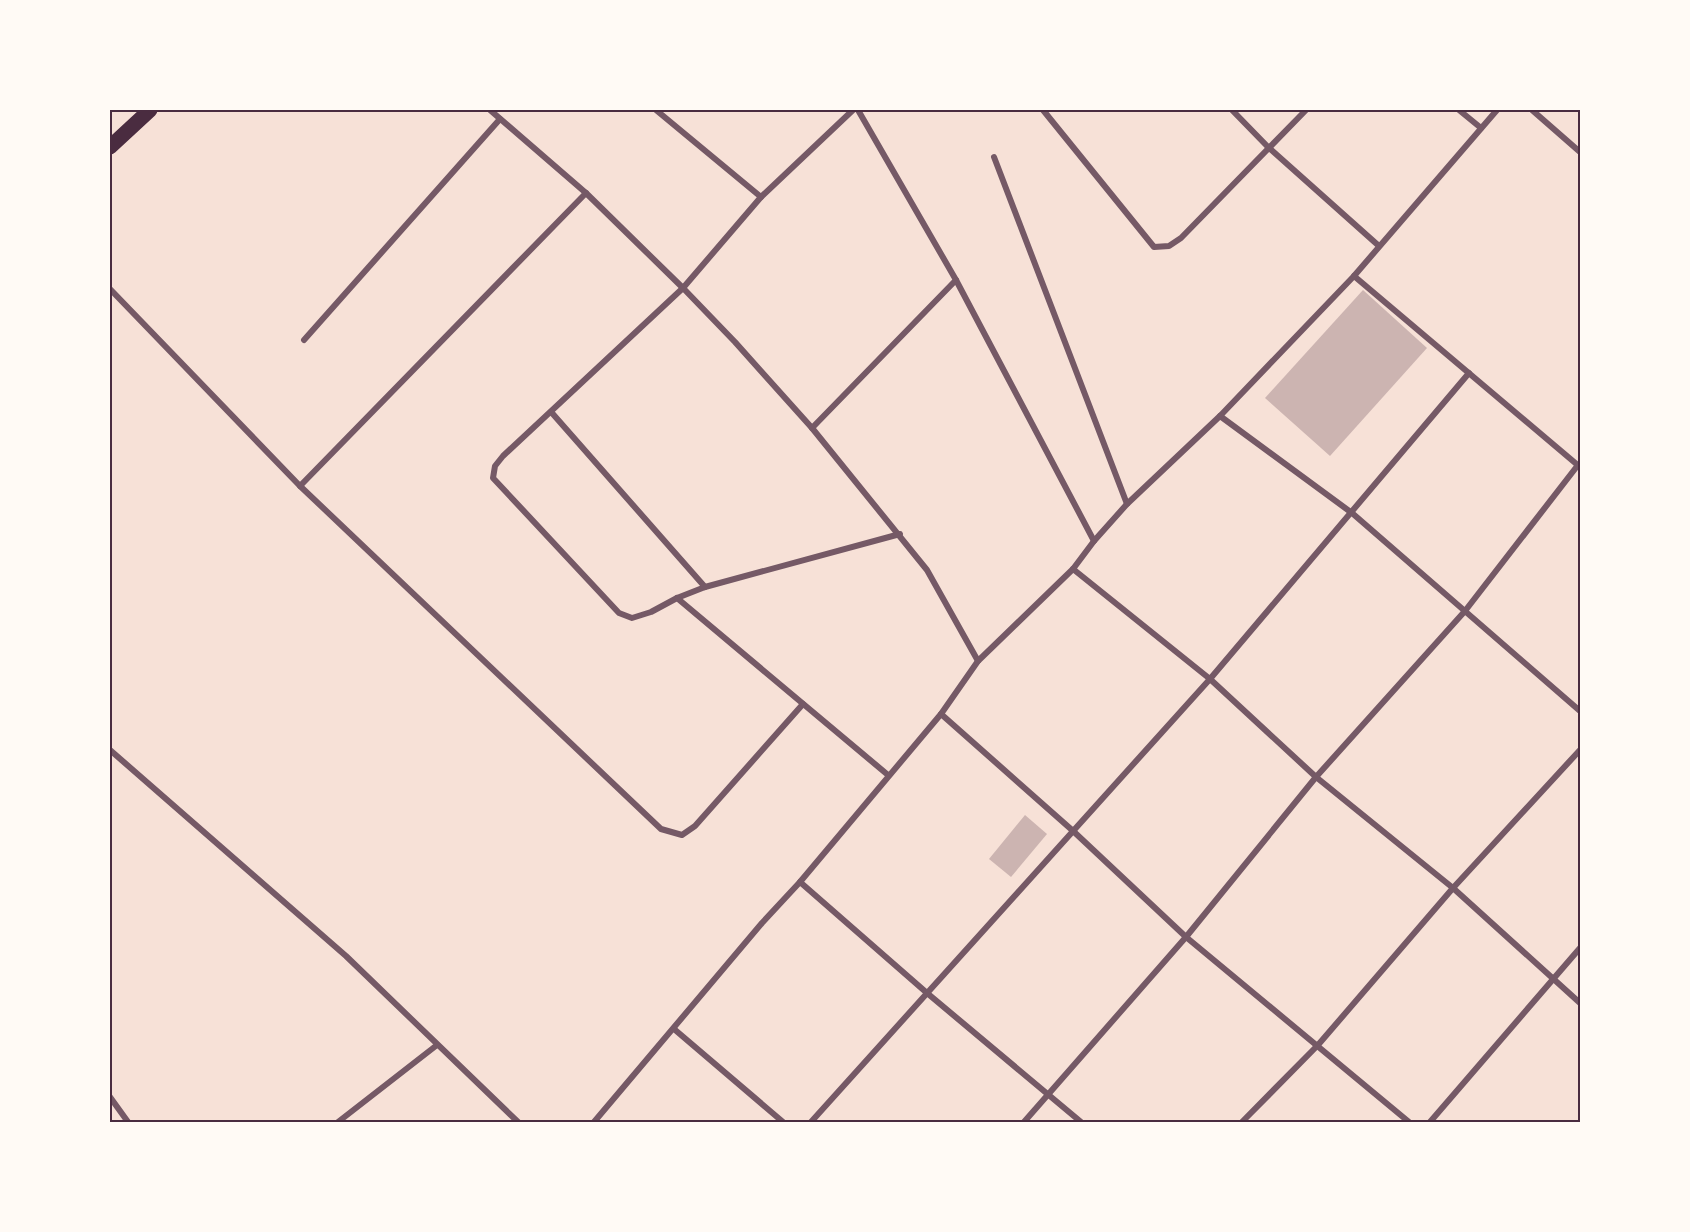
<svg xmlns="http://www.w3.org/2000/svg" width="1690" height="1232" viewBox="0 0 1690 1232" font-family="Karla,sans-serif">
  <rect width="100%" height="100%" fill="#f7e1d7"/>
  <g fill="#ccb4b1">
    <polygon points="1363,290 1427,348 1330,456 1265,398"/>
    <polygon points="1025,815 1047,834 1011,877 989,859"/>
  </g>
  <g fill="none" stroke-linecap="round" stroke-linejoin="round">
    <g stroke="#755966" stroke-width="6">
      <polyline points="490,110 586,193 683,288 735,342 812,428 927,570 978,661"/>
      <polyline points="656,110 761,197"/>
      <polyline points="853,110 761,197 683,288 503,456 495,466 493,478 619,613 632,618 651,612 677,598 705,587 900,534"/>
      <polyline points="858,110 956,280 1094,541"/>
      <polyline points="1043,110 1154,247 1169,246 1181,238 1306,110"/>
      <polyline points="1232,110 1268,147 1379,246"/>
      <polyline points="1459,110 1481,128"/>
      <polyline points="1532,110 1580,152"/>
      <polyline points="994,157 1127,504"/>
      <polyline points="1354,276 1580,467"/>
      <polyline points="110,289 300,486 661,829 682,835 695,826 803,704"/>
      <polyline points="304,340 500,119"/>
      <polyline points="552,413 705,587"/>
      <polyline points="1220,416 1352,513 1580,711"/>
      <polyline points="812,428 956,280"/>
      <polyline points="300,486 586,193"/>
      <polyline points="1073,569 1210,679 1316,777 1453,888 1580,1003"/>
      <polyline points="677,598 888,775"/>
      <polyline points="941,714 1072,830 1186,937 1409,1122"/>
      <polyline points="110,750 346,956 518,1122"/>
      <polyline points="800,882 927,993 1081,1122"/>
      <polyline points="674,1029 783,1122"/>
      <polyline points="110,1097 128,1122"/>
      <polyline points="338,1122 437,1045"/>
      <polyline points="594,1122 762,923 800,882 941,714 978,661 1073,569 1094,541 1127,504 1220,416 1354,276 1497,110"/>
      <polyline points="811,1122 1210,679 1469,373"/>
      <polyline points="1024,1122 1186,937 1316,777 1465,611 1578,465"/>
      <polyline points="1242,1122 1318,1045 1453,888 1580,750"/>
      <polyline points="1430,1122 1580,948"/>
    </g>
    <polyline stroke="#4a2c40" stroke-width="15" points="110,147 150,110"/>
  </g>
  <rect width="1690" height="1232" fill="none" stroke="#fffaf5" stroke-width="222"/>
  <rect x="111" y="111" width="1468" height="1010" fill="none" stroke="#4a2c40" stroke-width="2"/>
</svg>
